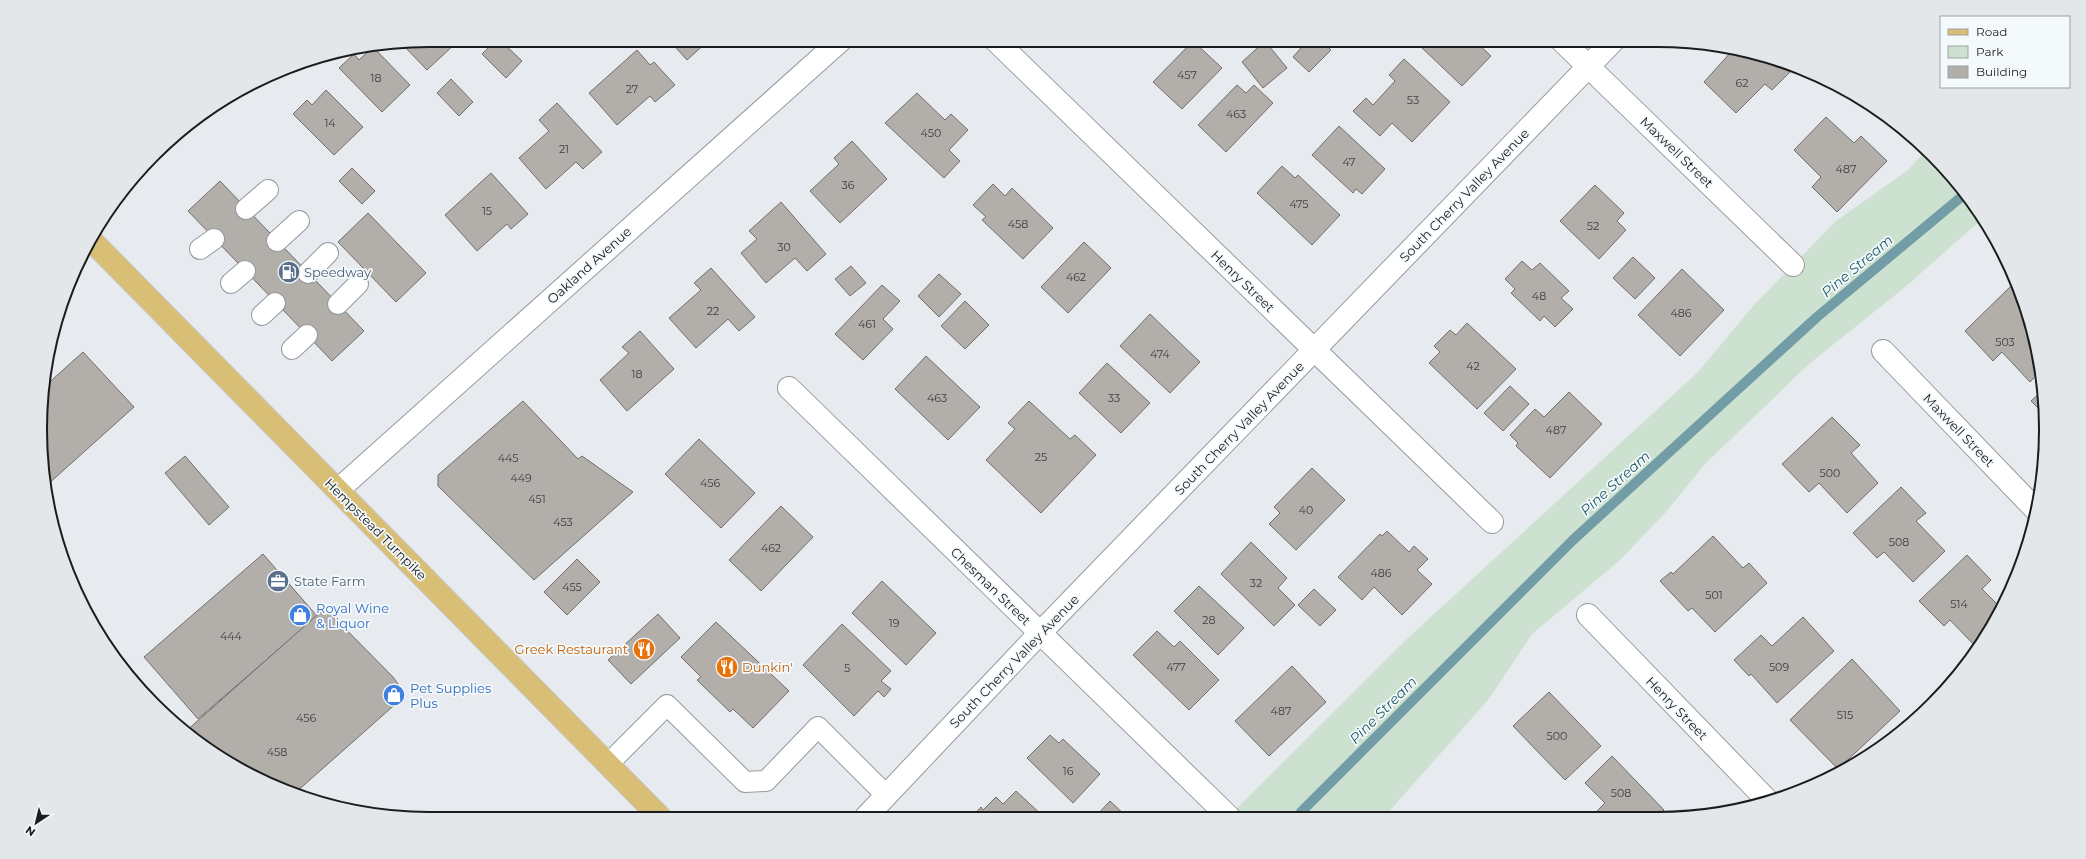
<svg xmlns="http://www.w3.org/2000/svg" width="2086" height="859" viewBox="0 0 2086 859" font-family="Montserrat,sans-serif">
  <rect width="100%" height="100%" fill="#e7ebef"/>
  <polygon fill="#cde1d0" points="1926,150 1965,192 1982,219 1904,288 1809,364 1705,464 1665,513 1619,561 1532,634 1488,700 1385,816 1240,817 1234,811 1410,636 1698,372 1754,305 1836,221 1908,170"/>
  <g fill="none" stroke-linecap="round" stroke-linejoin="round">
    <polyline stroke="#729da6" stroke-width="10" points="1301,812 1573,540 1817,317 1966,193"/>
  </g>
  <g fill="#b2aeaa" stroke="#726e6b">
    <polygon points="430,40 454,40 457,42 427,70 401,43"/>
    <polygon points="496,40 500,40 522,61 506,78 482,54"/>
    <polygon points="669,40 709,40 687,60"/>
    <polygon points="1308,40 1321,40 1331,50 1309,72 1293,57"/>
    <polygon points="1427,40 1474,40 1491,56 1462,86 1421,47"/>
    <polygon points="1193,41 1222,68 1182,109 1153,82"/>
    <polygon points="1265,41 1287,68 1263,88 1242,62"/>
    <polygon points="373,47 410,85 382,112 339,68 354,54 359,60"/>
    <polygon points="637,50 650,65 654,62 675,85 655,102 650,96 617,125 589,93"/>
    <polygon points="1731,52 1781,61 1795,67 1772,90 1765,84 1736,113 1704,82"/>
    <polygon points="1404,59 1450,102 1412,142 1392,123 1380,136 1353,111 1366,98 1373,105 1395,81 1389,75"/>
    <polygon points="451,79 473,102 459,116 437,93"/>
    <polygon points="1237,85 1246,93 1254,85 1273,103 1226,152 1198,125"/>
    <polygon points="326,90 363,127 334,155 293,114 307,100 312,105"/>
    <polygon points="917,93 945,120 951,114 968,130 949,150 960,161 944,178 885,123"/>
    <polygon points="557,103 602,152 583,169 576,162 546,189 519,158 549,131 539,120"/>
    <polygon points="1826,117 1854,143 1861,136 1887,161 1837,212 1812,187 1821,177 1794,150"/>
    <polygon points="1339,126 1385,169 1362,194 1356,189 1353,193 1312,155"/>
    <polygon points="852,141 887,179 840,223 810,191 839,164 834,158"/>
    <polygon points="1282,166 1295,178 1298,175 1340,215 1312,245 1257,193"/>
    <polygon points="352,168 375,191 362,204 339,181"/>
    <polygon points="491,173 528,214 511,229 507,224 477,251 445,215"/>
    <polygon points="220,181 364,331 332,361 188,211"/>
    <polygon points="993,184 1005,196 1012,188 1053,228 1023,259 982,220 986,217 973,205"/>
    <polygon points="1595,185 1624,213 1617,221 1626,230 1599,259 1560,221"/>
    <polygon points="781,202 826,254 807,271 795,258 766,283 741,253 757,239 749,231"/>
    <polygon points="368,213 426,273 396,302 338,242"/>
    <polygon points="1084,242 1111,268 1068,313 1041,287"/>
    <polygon points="1633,257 1655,278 1635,299 1613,278"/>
    <polygon points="1522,261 1532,270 1540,263 1569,291 1561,298 1573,309 1555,327 1544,316 1540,321 1511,293 1515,289 1505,279"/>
    <polygon points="851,266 866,283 850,296 835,279"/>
    <polygon points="711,268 755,317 739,331 728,319 696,348 669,318 701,290 694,283"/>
    <polygon points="1682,269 1724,310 1680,356 1638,315"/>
    <polygon points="939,274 961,294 939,317 918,296"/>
    <polygon points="2013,284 2017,287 2033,328 2040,372 2030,382 2002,352 1993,361 1965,331"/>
    <polygon points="882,285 900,301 883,319 893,329 863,360 835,334"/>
    <polygon points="965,301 989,325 965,349 941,326"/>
    <polygon points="1150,314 1200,362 1170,393 1120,346"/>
    <polygon points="1467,323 1516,369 1477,409 1429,363 1440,352 1434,346 1450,330 1456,335"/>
    <polygon points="640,331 674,369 627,411 600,380 629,353 622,347"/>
    <polygon points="83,352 134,407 46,486 40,430 43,388"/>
    <polygon points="926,356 980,407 948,440 895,389"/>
    <polygon points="1107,363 1150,403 1121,433 1079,393"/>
    <polygon points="1510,386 1529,404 1503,431 1484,413"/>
    <polygon points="2043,390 2045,404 2045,415 2031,401"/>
    <polygon points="1569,392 1602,424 1550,478 1516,446 1518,443 1510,435 1535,409 1544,417"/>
    <polygon points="523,401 578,459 582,456 633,492 534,580 438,486 438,475"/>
    <polygon points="1029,401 1070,439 1075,435 1096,455 1041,513 986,460 1015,429 1008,423"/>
    <polygon points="1832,417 1860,445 1851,453 1878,483 1847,513 1819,483 1809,492 1782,464"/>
    <polygon points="699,439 755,493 721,528 665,474"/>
    <polygon points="185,456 229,507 209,525 165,473"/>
    <polygon points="1312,468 1345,500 1296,550 1269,524 1280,513 1274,507"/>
    <polygon points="1901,487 1926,513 1916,521 1945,551 1913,582 1884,552 1877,558 1853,533"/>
    <polygon points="781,506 813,537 761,591 729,560"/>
    <polygon points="1387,531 1409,552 1414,546 1428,559 1417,570 1432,584 1402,615 1374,587 1362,600 1338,577 1380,534 1382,536"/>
    <polygon points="1713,536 1743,568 1749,563 1767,583 1715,632 1692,608 1688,611 1660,581 1671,572 1673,574"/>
    <polygon points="1251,542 1287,578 1278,588 1295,605 1274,626 1221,574"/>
    <polygon points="263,554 317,616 198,719 144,657"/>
    <polygon points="1967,555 1991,580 1982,589 2000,607 1978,649 1950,620 1944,626 1919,601"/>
    <polygon points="577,559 600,582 567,615 544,592"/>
    <polygon points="882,581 936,633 906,665 852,613"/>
    <polygon points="1199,586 1244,628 1218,655 1174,611"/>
    <polygon points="1314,589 1336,610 1320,626 1298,605"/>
    <polygon points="325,608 393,677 401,688 399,701 294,794 257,779 193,739 185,732"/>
    <polygon points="658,614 680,638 631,684 608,660"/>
    <polygon points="1803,617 1834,651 1777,703 1751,674 1749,676 1734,660 1761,635 1772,646"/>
    <polygon points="716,622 789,691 753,728 733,709 730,712 697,680 701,677 681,657"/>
    <polygon points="842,624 891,671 881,681 891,689 884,697 878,691 854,716 803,665"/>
    <polygon points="1157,631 1174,647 1180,641 1219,680 1189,710 1133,655"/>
    <polygon points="1852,659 1900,711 1838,769 1790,720"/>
    <polygon points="1292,666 1326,702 1269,756 1235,721"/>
    <polygon points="1549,692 1601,746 1565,780 1513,726"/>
    <polygon points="1050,735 1059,743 1063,739 1100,774 1073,803 1027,758"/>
    <polygon points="1612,756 1664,810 1658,816 1592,816 1605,803 1585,783"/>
    <polygon points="1016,791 1044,817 971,818 981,807 983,810 996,797 1003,804"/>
    <polygon points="1110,801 1127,817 1095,817"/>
  </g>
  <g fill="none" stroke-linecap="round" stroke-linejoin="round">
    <g stroke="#959a9d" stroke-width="22">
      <g id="lane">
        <polyline points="246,209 268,190"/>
        <polyline points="277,241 299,221"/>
        <polyline points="200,249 214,239"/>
        <polyline points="308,273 328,253"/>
        <polyline points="231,283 245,271"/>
        <polyline points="338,304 358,284"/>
        <polyline points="262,315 275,303"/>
        <polyline points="292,349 307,335"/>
        <polyline points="608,764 667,705 745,782 766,781 818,727 886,795"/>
      </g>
    </g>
    <g stroke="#959a9d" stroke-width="24">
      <g id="street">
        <polyline points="995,40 1492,522"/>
        <polyline points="1561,40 1793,265"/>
        <polyline points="1883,351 2036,510"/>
        <polyline points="789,388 1229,817"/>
        <polyline points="338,490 841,40"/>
        <polyline points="1588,615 1767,800"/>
        <polyline points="865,818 1040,633 1614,40"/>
      </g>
    </g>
    <g stroke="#c8c9c9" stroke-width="24">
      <polyline id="primary" points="90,239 661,818"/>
    </g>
    <use href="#lane" stroke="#fff" stroke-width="20"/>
    <use href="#street" stroke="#fff" stroke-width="22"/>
    <use href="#primary" stroke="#d9be76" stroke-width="22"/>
  </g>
  <defs>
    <g id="fuel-disc" transform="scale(1.15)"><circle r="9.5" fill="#5c6f8a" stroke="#f4f9fc"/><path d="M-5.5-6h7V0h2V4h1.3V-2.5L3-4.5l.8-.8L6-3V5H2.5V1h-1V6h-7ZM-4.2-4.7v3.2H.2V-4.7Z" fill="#fff"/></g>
    <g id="office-disc" transform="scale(1.15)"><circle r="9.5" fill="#5c6f8a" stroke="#f4f9fc"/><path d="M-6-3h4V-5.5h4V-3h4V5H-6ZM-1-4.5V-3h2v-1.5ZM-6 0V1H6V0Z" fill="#fff"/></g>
    <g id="shop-disc" transform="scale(1.15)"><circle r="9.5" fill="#3f7fe0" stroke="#f4f9fc"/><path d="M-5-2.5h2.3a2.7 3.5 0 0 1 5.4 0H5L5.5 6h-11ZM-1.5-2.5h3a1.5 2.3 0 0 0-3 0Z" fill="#fff"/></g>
    <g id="restaurant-disc" transform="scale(1.15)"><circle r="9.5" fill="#e8710a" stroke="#f4f9fc"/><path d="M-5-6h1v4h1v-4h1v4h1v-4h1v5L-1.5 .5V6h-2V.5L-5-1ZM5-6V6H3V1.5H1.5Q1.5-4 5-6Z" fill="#fff"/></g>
  </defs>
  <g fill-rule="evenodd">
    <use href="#fuel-disc" x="289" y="272"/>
    <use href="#office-disc" x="278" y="581"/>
    <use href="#shop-disc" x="300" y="615"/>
    <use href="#restaurant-disc" x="644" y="649"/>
    <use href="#restaurant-disc" x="727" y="667"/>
    <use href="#shop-disc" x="394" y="695"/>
  </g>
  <g text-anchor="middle" stroke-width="3.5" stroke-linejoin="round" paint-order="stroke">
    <g font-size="11" fill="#404040">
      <text x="1187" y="79">457</text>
      <text x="376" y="82">18</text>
      <text x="1742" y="87">62</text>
      <text x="632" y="93">27</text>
      <text x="1413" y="104">53</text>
      <text x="1236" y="118">463</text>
      <text x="330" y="127">14</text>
      <text x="931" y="137">450</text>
      <text x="564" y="153">21</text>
      <text x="1349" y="166">47</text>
      <text x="1846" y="173">487</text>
      <text x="848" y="189">36</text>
      <text x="1299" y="208">475</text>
      <text x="487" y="215">15</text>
      <text x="1018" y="228">458</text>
      <text x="1593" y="230">52</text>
      <text x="784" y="251">30</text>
      <text x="1076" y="281">462</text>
      <text x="1539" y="300">48</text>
      <text x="713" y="315">22</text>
      <text x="1681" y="317">486</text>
      <text x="867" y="328">461</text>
      <text x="2005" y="346">503</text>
      <text x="1160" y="358">474</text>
      <text x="1473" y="370">42</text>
      <text x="637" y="378">18</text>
      <text x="937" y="402">463</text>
      <text x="1114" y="402">33</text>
      <text x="1556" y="434">487</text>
      <text x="1041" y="461">25</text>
      <text x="508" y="462">445</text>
      <text x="1830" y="477">500</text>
      <text x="521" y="482">449</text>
      <text x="710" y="487">456</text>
      <text x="537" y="503">451</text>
      <text x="1306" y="514">40</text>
      <text x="563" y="526">453</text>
      <text x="1899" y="546">508</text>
      <text x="771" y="552">462</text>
      <text x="1381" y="577">486</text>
      <text x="1256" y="587">32</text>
      <text x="572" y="591">455</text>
      <text x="1714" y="599">501</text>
      <text x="1959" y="608">514</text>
      <text x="1209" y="624">28</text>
      <text x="894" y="627">19</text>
      <text x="231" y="640">444</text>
      <text x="1176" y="671">477</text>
      <text x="1779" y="671">509</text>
      <text x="847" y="672">5</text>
      <text x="1281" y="715">487</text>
      <text x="1845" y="719">515</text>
      <text x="306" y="722">456</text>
      <text x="1557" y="740">500</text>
      <text x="277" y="756">458</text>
      <text x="1068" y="775">16</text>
      <text x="1621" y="797">508</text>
    </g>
    <g font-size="13" fill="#1a1c1d" stroke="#f4f9fc">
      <text transform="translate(1677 152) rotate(44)" y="5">Maxwell Street</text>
      <text transform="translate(1464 195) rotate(-46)" y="5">South Cherry Valley Avenue</text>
      <text transform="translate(589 265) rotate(-42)" y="5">Oakland Avenue</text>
      <text transform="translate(1243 281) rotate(44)" y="5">Henry Street</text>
      <text transform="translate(1239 428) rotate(-46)" y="5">South Cherry Valley Avenue</text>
      <text transform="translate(1959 430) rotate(46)" y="5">Maxwell Street</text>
      <text transform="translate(376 529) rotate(45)" y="5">Hempstead Turnpike</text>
      <text transform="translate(991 586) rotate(44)" y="5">Chesman Street</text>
      <text transform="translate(1014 661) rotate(-46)" y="5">South Cherry Valley Avenue</text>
      <text transform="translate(1677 708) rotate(46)" y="5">Henry Street</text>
    </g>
    <g font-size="13" fill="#4e5e75" stroke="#f4f9fc" text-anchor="start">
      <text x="304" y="277">Speedway</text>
      <text x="294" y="586">State Farm</text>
    </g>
    <g font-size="13" fill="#366cbe" stroke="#f4f9fc" text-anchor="start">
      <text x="316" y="613">Royal Wine<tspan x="316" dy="15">&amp; Liquor</tspan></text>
      <text x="410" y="693">Pet Supplies<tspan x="410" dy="15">Plus</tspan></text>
    </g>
    <g font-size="13" fill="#c56008" stroke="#f4f9fc" text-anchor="end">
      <text x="628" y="654">Greek Restaurant</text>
      <text x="742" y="672" text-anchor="start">Dunkin'</text>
    </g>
    <g font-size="14" font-style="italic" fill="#205c66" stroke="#f4f9fc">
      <text transform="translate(1857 266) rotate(-40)" y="5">Pine Stream</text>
      <text transform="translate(1615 483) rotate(-42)" y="5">Pine Stream</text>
      <text transform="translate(1383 710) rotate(-45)" y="5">Pine Stream</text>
    </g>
  </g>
  <path d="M0 0H2086V859H0ZM429 47H1657A382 382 0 0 1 2039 429V430A382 382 0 0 1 1657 812H429A382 382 0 0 1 47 430V429A382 382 0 0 1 429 47Z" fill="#e3e7ea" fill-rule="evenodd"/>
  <path fill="none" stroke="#1a1c1d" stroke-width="2" d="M429 47H1657A382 382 0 0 1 2039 429V430A382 382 0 0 1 1657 812H429A382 382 0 0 1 47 430V429A382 382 0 0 1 429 47Z"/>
  <rect x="1940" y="16" width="130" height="72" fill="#f4f9fc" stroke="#9da1a3"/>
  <rect x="1948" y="29" width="20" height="6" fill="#d9be76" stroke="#9da1a3"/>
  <text x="1976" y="36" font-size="12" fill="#1a1c1d">Road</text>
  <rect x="1948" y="46" width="20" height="12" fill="#cde1d0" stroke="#9da1a3"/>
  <text x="1976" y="56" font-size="12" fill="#1a1c1d">Park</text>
  <rect x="1948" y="66" width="20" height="12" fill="#b2aeaa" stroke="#9da1a3"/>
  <text x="1976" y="76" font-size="12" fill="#1a1c1d">Building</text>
  <g transform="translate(36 823) rotate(215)" stroke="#f4f9fc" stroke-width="3" paint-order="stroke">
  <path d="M0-3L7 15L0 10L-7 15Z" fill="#1a1c1d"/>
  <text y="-6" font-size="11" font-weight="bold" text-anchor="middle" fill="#1a1c1d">N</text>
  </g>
</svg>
